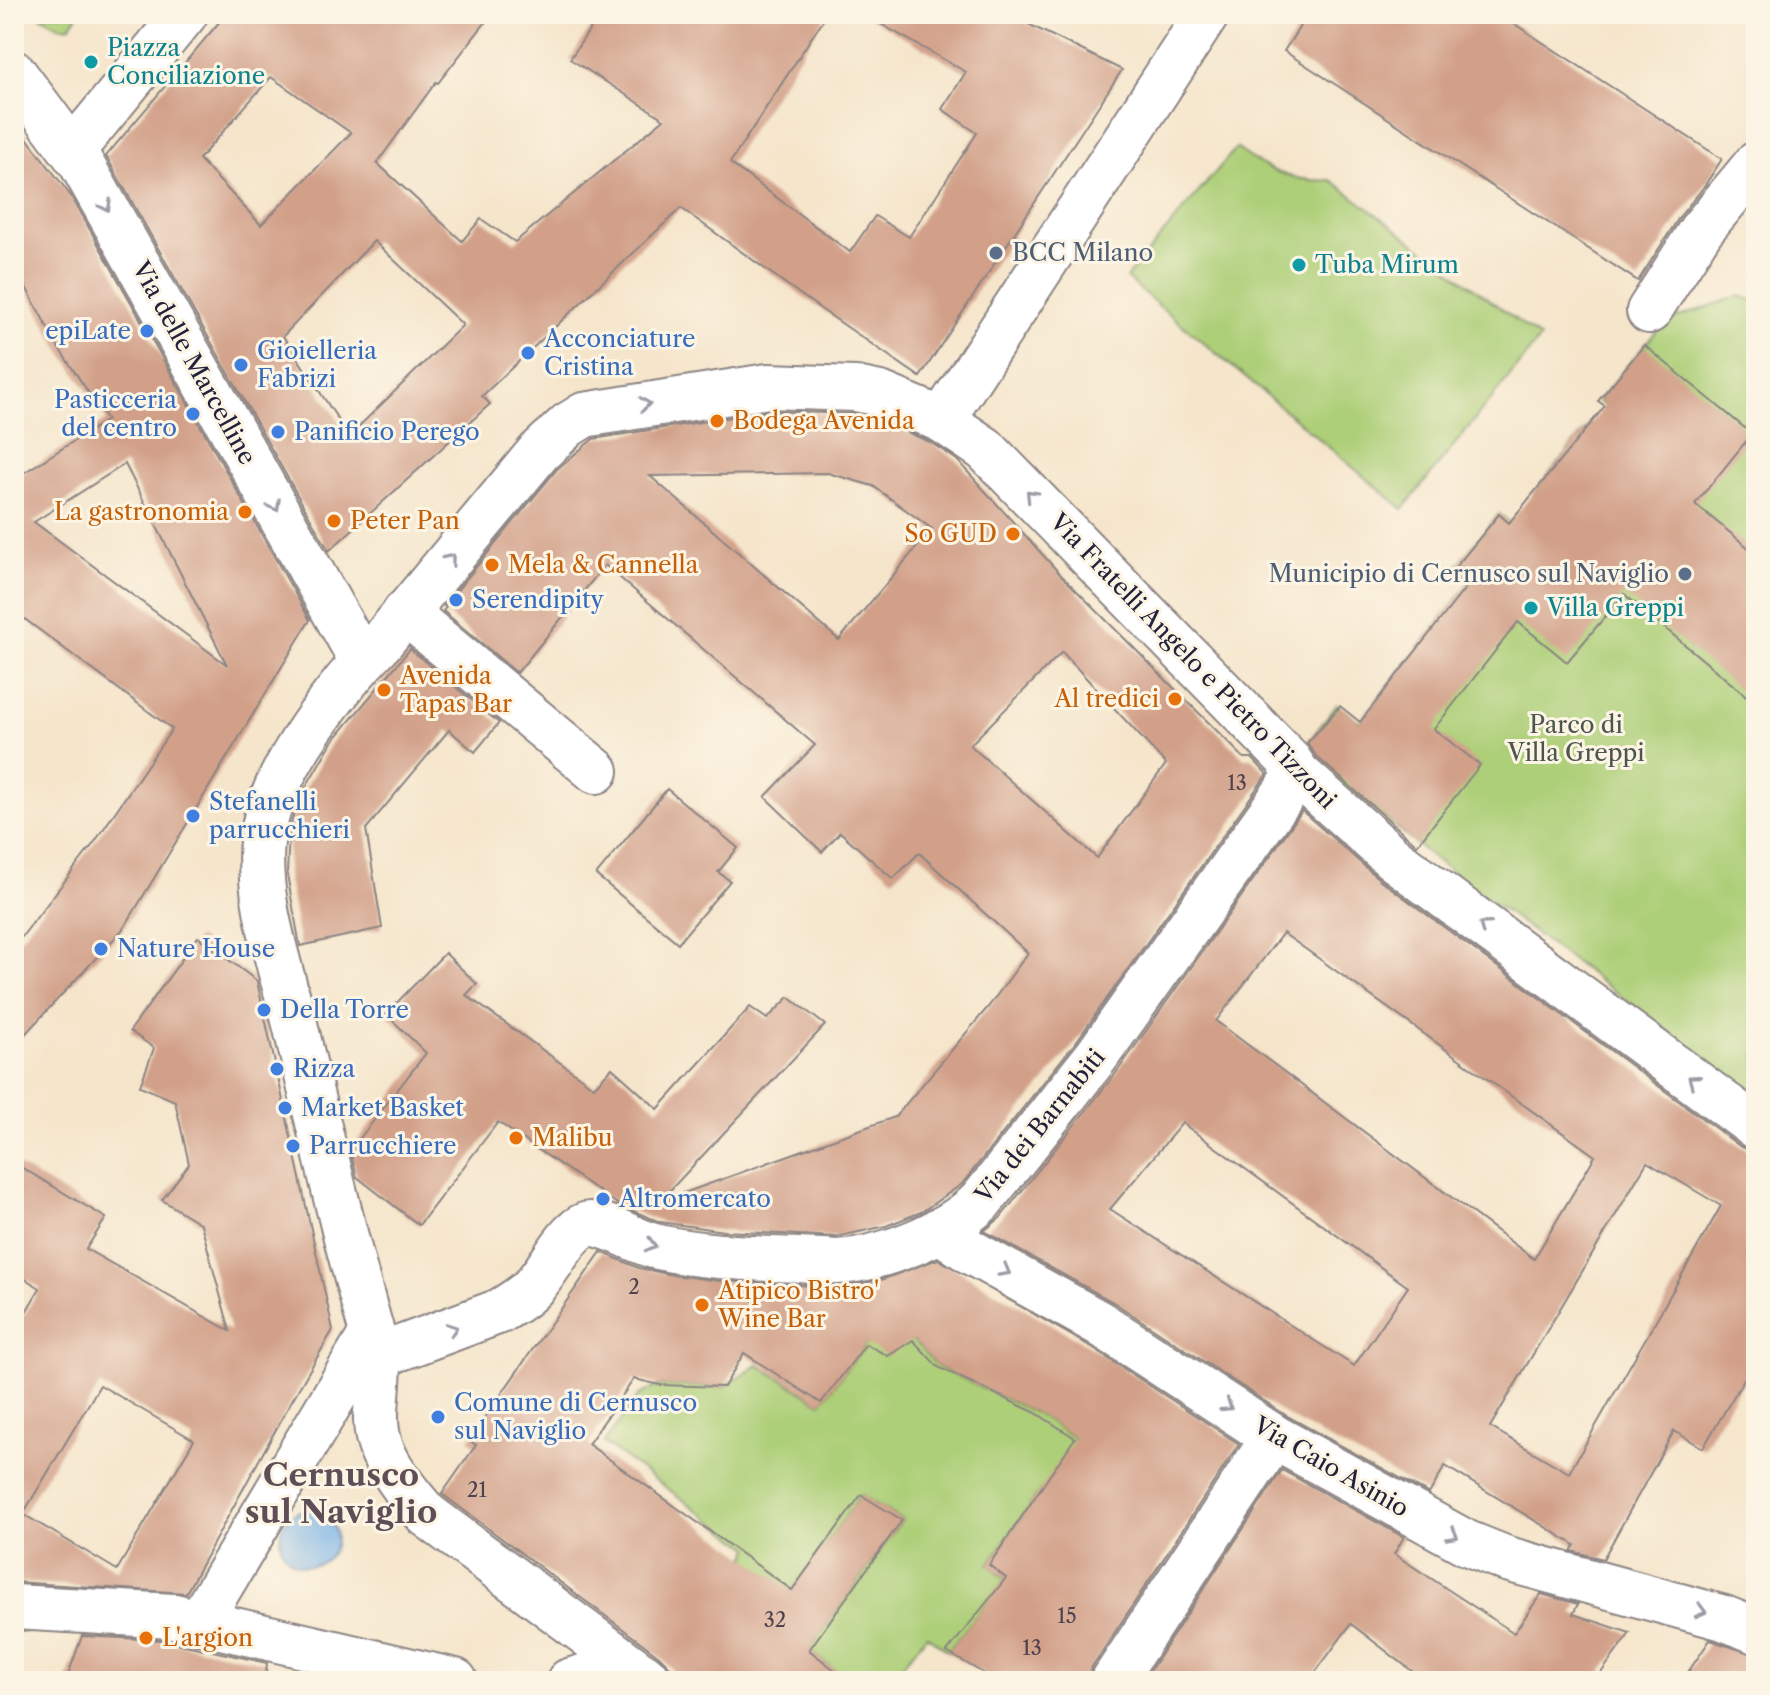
<svg xmlns="http://www.w3.org/2000/svg" width="1770" height="1695" viewBox="0 0 1770 1695" font-family="'Libre Caslon Text',serif">
  <rect width="100%" height="100%" fill="#fcf5e5"/>
  <filter id="ink" filterUnits="userSpaceOnUse"><feTurbulence type="fractalNoise" baseFrequency=".0125" numOctaves="2"/><feDisplacementMap in="SourceGraphic" scale="16" xChannelSelector="R" yChannelSelector="G"/><feConvolveMatrix kernelMatrix="1 2 1 2 8 2 1 2 1" color-interpolation-filters="sRGB"/></filter>
  <filter id="wash" filterUnits="userSpaceOnUse"><feTurbulence type="fractalNoise" baseFrequency=".006" numOctaves="4" result="noise"/><feDisplacementMap in="SourceGraphic" scale="32" xChannelSelector="R" yChannelSelector="G"/><feGaussianBlur stdDeviation="1.8" result="paint"/><feColorMatrix in="noise" values="0 0 0 0 0 0 0 0 0 0 0 0 0 0 0 0 0 1.4 0 .05"/><feComposite in="paint" operator="in"/></filter>
  <g filter="url(#wash)">
    <rect width="100%" height="100%" fill="#f5e5cb"/>
    <g fill="#adcf78" stroke="#68785a" stroke-width="2">
      <polygon points="37,14 79,14 70,26 61,27"/>
      <path d="M1236,148C1266,170 1293,183 1331,180L1540,338L1403,509L1126,278Z"/>
      <polygon points="1739,296 1756,301 1756,1096 1432,857 1301,751 1337,705 1360,722 1470,582 1454,569 1499,514 1518,530 1542,500 1534,493 1590,424 1599,432 1614,413 1598,401 1664,322"/>
      <polygon points="913,1340 938,1367 1036,1413 1187,1511 1041,1489 989,1564 1006,1579 948,1651 927,1635 890,1681 849,1681 809,1650 902,1520 861,1495 727,1681 699,1681 750,1548 604,1443 639,1395 660,1385 724,1387 758,1365 821,1403 866,1344"/>
    </g>
    <circle fill="#77b1e8" stroke="#4c6a92" stroke-width="2" cx="308" cy="1538" r="28"/>
    <g id="blocks">
      <g fill="#d2a089" fill-rule="evenodd">
        <path d="M226,14H492L438,83L436,82L377,163L462,241L481,219L515,242L664,119L570,59L600,14H827L730,163L850,252L875,216L909,237L977,133L942,109L966,72L863,14H1008L1122,70L920,377L815,305L681,208L482,396L490,404L329,551L106,156ZM271,77L351,133L261,225L199,159ZM374,241L463,325L349,436L283,336Z"/>
        <polygon points="1308,14 1499,14 1722,159 1703,188 1680,216 1638,281 1284,51"/>
        <path d="M14,121L71,196L310,620L124,928L14,1046V947L94,843L172,729L14,611V479L107,420L58,347L14,265ZM125,464L227,665L34,522Z"/>
        <polygon points="1644,345 1752,434 1695,504 1756,554 1756,704 1624,594 1567,662 1518,622 1434,729 1480,765 1417,845 1317,757 1307,743 1340,706 1360,722 1470,582 1454,569 1499,514 1509,523 1605,406 1598,401"/>
        <path d="M770,411L853,414L873,418L930,442L957,460L1061,575L1244,758H1252L1267,774L1076,1042L962,1184L921,1212L886,1226L836,1237L724,1231L660,1222L619,1205L498,1122L419,1225L357,1177L350,1151L426,1053L386,1014L445,953L477,984L466,995L594,1087L612,1068L658,1109L750,1007L767,1019L789,997L825,1025L659,1202L895,1117L989,1006L1028,953L919,853L893,879L840,832L822,852L765,797L815,745L605,565L517,673L443,611L446,607L444,606L557,469L593,439ZM828,473L873,486L932,529L839,640L650,476ZM1062,652L1166,764L1097,858L970,745Z"/>
        <polygon points="410,649 499,723 475,752 449,730 366,829 382,928 300,946 287,874 289,833 294,812 304,790 332,742"/>
        <polygon points="667,789 738,848 718,872 730,881 678,943 596,875"/>
        <path d="M1302,811L1379,879L1741,1147L1756,1152V1359L1703,1448L1674,1431L1603,1559L1571,1551L1575,1545L1445,1466L1429,1494L1287,1416L1113,1302L984,1231L1000,1218L1116,1073ZM1283,933L1595,1156L1534,1259L1216,1021ZM1182,1123L1408,1287L1354,1366L1110,1209ZM1647,1162L1721,1206L1569,1473L1490,1427Z"/>
        <path d="M198,937L257,981L333,1330L291,1402L186,1593L14,1582V1332L40,1288L14,1272V1163L106,1218L86,1249L230,1331L201,1224L162,1200L189,1164L175,1101L140,1086L154,1048L130,1031ZM100,1385L194,1440L117,1570L23,1514Z"/>
        <polygon points="601,1252 639,1268 673,1275 720,1281 836,1287 881,1280 938,1259 1086,1344 1239,1444 1092,1667 1088,1681 997,1681 947,1652 1006,1578 989,1565 1075,1438 1036,1413 938,1367 913,1340 888,1356 866,1344 821,1403 744,1353 724,1387 660,1385 634,1379 588,1444 792,1590 861,1495 902,1520 809,1650 849,1681 674,1681 673,1670 659,1656 442,1494 476,1445 469,1440"/>
        <polygon points="1282,1470 1404,1537 1394,1554 1514,1633 1541,1594 1578,1604 1573,1614 1630,1633 1595,1681 1425,1681 1351,1624 1309,1681 1143,1681"/>
        <polygon points="82,1636 162,1640 267,1663 265,1681 66,1681"/>
        <polygon points="1710,1640 1756,1655 1756,1681 1682,1681"/>
      </g>
    </g>
  </g>
  <g filter="url(#ink)">
    <use href="#blocks" fill-opacity="0" stroke="#8c8483" stroke-width="2"/>
    <g fill="none" stroke-linecap="round" stroke-linejoin="round">
      <g stroke="#8c8483" stroke-width="48">
        <g id="minor">
          <polyline points="14,73 81,163 362,661"/>
          <polyline points="73,150 185,14"/>
          <polyline points="1649,311 1701,230 1756,164"/>
          <polyline points="942,420 1207,14"/>
          <polyline points="405,612 596,771"/>
          <polyline points="939,1230 971,1252 1099,1323 1274,1437 1467,1543 1507,1559 1724,1618 1756,1631"/>
          <path d="M379,1356L500,1311C512,1304 524,1297 534,1286C548,1271 567,1232 585,1225C600,1219 637,1242 654,1246C713,1260 777,1258 837,1262C884,1259 946,1234 980,1202L1096,1057L1298,774"/>
          <polyline points="14,1607 174,1616 455,1681"/>
          <polyline points="199,1622 372,1333"/>
          <polyline points="569,1681 612,1668 643,1675"/>
          <path d="M650,1681L427,1515C410,1496 392,1474 382,1450C367,1414 386,1378 375,1343C344,1238 320,1131 295,1024C280,965 252,889 264,828C275,766 339,685 383,640L539,452L568,425L584,415L768,386L856,389L880,394L942,420L985,449L1288,759L1298,774L1394,859L1756,1127"/>
          <polyline points="1113,1681 1274,1437"/>
        </g>
      </g>
      <use href="#minor" stroke="#fff" stroke-width="44"/>
    </g>
    <defs><path id="oneway-chevron" d="M-2-3.5L2.5 0L-2 3.5" fill="none" stroke-width="1.6" stroke-linecap="round" stroke-linejoin="round" transform="scale(2)"/></defs>
    <g stroke="#9c9ca7">
      <use href="#oneway-chevron" transform="translate(106 206) rotate(61)"/>
      <use href="#oneway-chevron" transform="translate(645 404) rotate(-8)"/>
      <use href="#oneway-chevron" transform="translate(1031 495) rotate(-134)"/>
      <use href="#oneway-chevron" transform="translate(275 506) rotate(61)"/>
      <use href="#oneway-chevron" transform="translate(450 559) rotate(-50)"/>
      <use href="#oneway-chevron" transform="translate(1484 926) rotate(-144)"/>
      <use href="#oneway-chevron" transform="translate(1693 1080) rotate(-144)"/>
      <use href="#oneway-chevron" transform="translate(651 1245) rotate(15)"/>
      <use href="#oneway-chevron" transform="translate(1005 1271) rotate(29)"/>
      <use href="#oneway-chevron" transform="translate(452 1329) rotate(-20)"/>
      <use href="#oneway-chevron" transform="translate(1227 1406) rotate(33)"/>
      <use href="#oneway-chevron" transform="translate(1453 1535) rotate(29)"/>
      <use href="#oneway-chevron" transform="translate(1701 1611) rotate(15)"/>
    </g>
  </g>
  <g fill="#0f9aa8" stroke="#fcf5e5" stroke-width="3">
    <circle cx="91" cy="62" r="8"/>
    <circle cx="1299" cy="265" r="8"/>
    <circle cx="1531" cy="608" r="8"/>
  </g>
  <g fill="#5c6f8a" stroke="#fcf5e5" stroke-width="3">
    <circle cx="996" cy="253" r="8"/>
    <circle cx="1685" cy="574" r="8"/>
  </g>
  <g fill="#3f7fe0" stroke="#fcf5e5" stroke-width="3">
    <circle cx="147" cy="331" r="8"/>
    <circle cx="528" cy="353" r="8"/>
    <circle cx="241" cy="365" r="8"/>
    <circle cx="193" cy="414" r="8"/>
    <circle cx="278" cy="432" r="8"/>
    <circle cx="456" cy="600" r="8"/>
    <circle cx="193" cy="816" r="8"/>
    <circle cx="101" cy="949" r="8"/>
    <circle cx="264" cy="1010" r="8"/>
    <circle cx="277" cy="1069" r="8"/>
    <circle cx="285" cy="1108" r="8"/>
    <circle cx="293" cy="1146" r="8"/>
    <circle cx="603" cy="1199" r="8"/>
    <circle cx="438" cy="1417" r="8"/>
  </g>
  <g fill="#e8710a" stroke="#fcf5e5" stroke-width="3">
    <circle cx="717" cy="421" r="8"/>
    <circle cx="245" cy="512" r="8"/>
    <circle cx="334" cy="521" r="8"/>
    <circle cx="1013" cy="534" r="8"/>
    <circle cx="492" cy="565" r="8"/>
    <circle cx="384" cy="690" r="8"/>
    <circle cx="1175" cy="699" r="8"/>
    <circle cx="516" cy="1138" r="8"/>
    <circle cx="702" cy="1305" r="8"/>
    <circle cx="146" cy="1638" r="8"/>
  </g>
  <g text-anchor="middle" stroke-width="6" stroke-linejoin="round" paint-order="stroke">
    <g font-size="20" fill="#4e424e">
      <text x="1237" y="790">13</text>
      <text x="634" y="1294">2</text>
      <text x="477" y="1497">21</text>
      <text x="1067" y="1623">15</text>
      <text x="775" y="1627">32</text>
      <text x="1032" y="1655">13</text>
    </g>
    <g font-size="24" fill="#0d838f" stroke="#fcf5e5" text-anchor="start">
      <text x="107" y="56">Piazza<tspan x="107" dy="28">Conciliazione</tspan></text>
      <text x="1315" y="273">Tuba Mirum</text>
      <text x="1547" y="616">Villa Greppi</text>
    </g>
    <g font-size="24" fill="#4e5e75" stroke="#fcf5e5" text-anchor="start">
      <text x="1012" y="261">BCC Milano</text>
      <text x="1669" y="582" text-anchor="end">Municipio di Cernusco sul Naviglio</text>
    </g>
    <g font-size="24" fill="#366cbe" stroke="#fcf5e5" text-anchor="start">
      <text x="131" y="339" text-anchor="end">epiLate</text>
      <text x="544" y="347">Acconciature<tspan x="544" dy="28">Cristina</tspan></text>
      <text x="257" y="359">Gioielleria<tspan x="257" dy="28">Fabrizi</tspan></text>
      <text x="177" y="408" text-anchor="end">Pasticceria<tspan x="177" dy="28">del centro</tspan></text>
      <text x="294" y="440">Panificio Perego</text>
      <text x="472" y="608">Serendipity</text>
      <text x="209" y="810">Stefanelli<tspan x="209" dy="28">parrucchieri</tspan></text>
      <text x="117" y="957">Nature House</text>
      <text x="280" y="1018">Della Torre</text>
      <text x="293" y="1077">Rizza</text>
      <text x="301" y="1116">Market Basket</text>
      <text x="309" y="1154">Parrucchiere</text>
      <text x="619" y="1207">Altromercato</text>
      <text x="454" y="1411">Comune di Cernusco<tspan x="454" dy="28">sul Naviglio</tspan></text>
    </g>
    <g font-size="24" fill="#22223b" stroke="#fcf5e5">
      <text transform="translate(194 363) rotate(61)" y="8">Via delle Marcelline</text>
      <text transform="translate(1193 661) rotate(46)" y="8">Via Fratelli Angelo e Pietro Tizzoni</text>
      <text transform="translate(1040 1126) rotate(-51)" y="8">Via dei Barnabiti</text>
      <text transform="translate(1331 1467) rotate(30)" y="8">Via Caio Asinio</text>
    </g>
    <g font-size="24" fill="#c56008" stroke="#fcf5e5" text-anchor="start">
      <text x="733" y="429">Bodega Avenida</text>
      <text x="229" y="520" text-anchor="end">La gastronomia</text>
      <text x="350" y="529">Peter Pan</text>
      <text x="997" y="542" text-anchor="end">So GUD</text>
      <text x="508" y="573">Mela &amp; Cannella</text>
      <text x="400" y="684">Avenida<tspan x="400" dy="28">Tapas Bar</tspan></text>
      <text x="1159" y="707" text-anchor="end">Al tredici</text>
      <text x="532" y="1146">Malibu</text>
      <text x="718" y="1299">Atipico Bistro'<tspan x="718" dy="28">Wine Bar</tspan></text>
      <text x="162" y="1646">L'argion</text>
    </g>
    <g font-size="24" fill="#4c564d" stroke="#fcf5e5">
      <text x="1576" y="733">Parco di<tspan x="1576" dy="28">Villa Greppi</tspan></text>
    </g>
    <g font-size="32" font-weight="bold" fill="#604e56" stroke="#fcf5e5">
      <text x="341" y="1486">Cernusco<tspan x="341" dy="37">sul Naviglio</tspan></text>
    </g>
  </g>
  <rect width="1770" height="1695" fill="none" stroke="#fcf5e5" stroke-width="48"/>
</svg>
